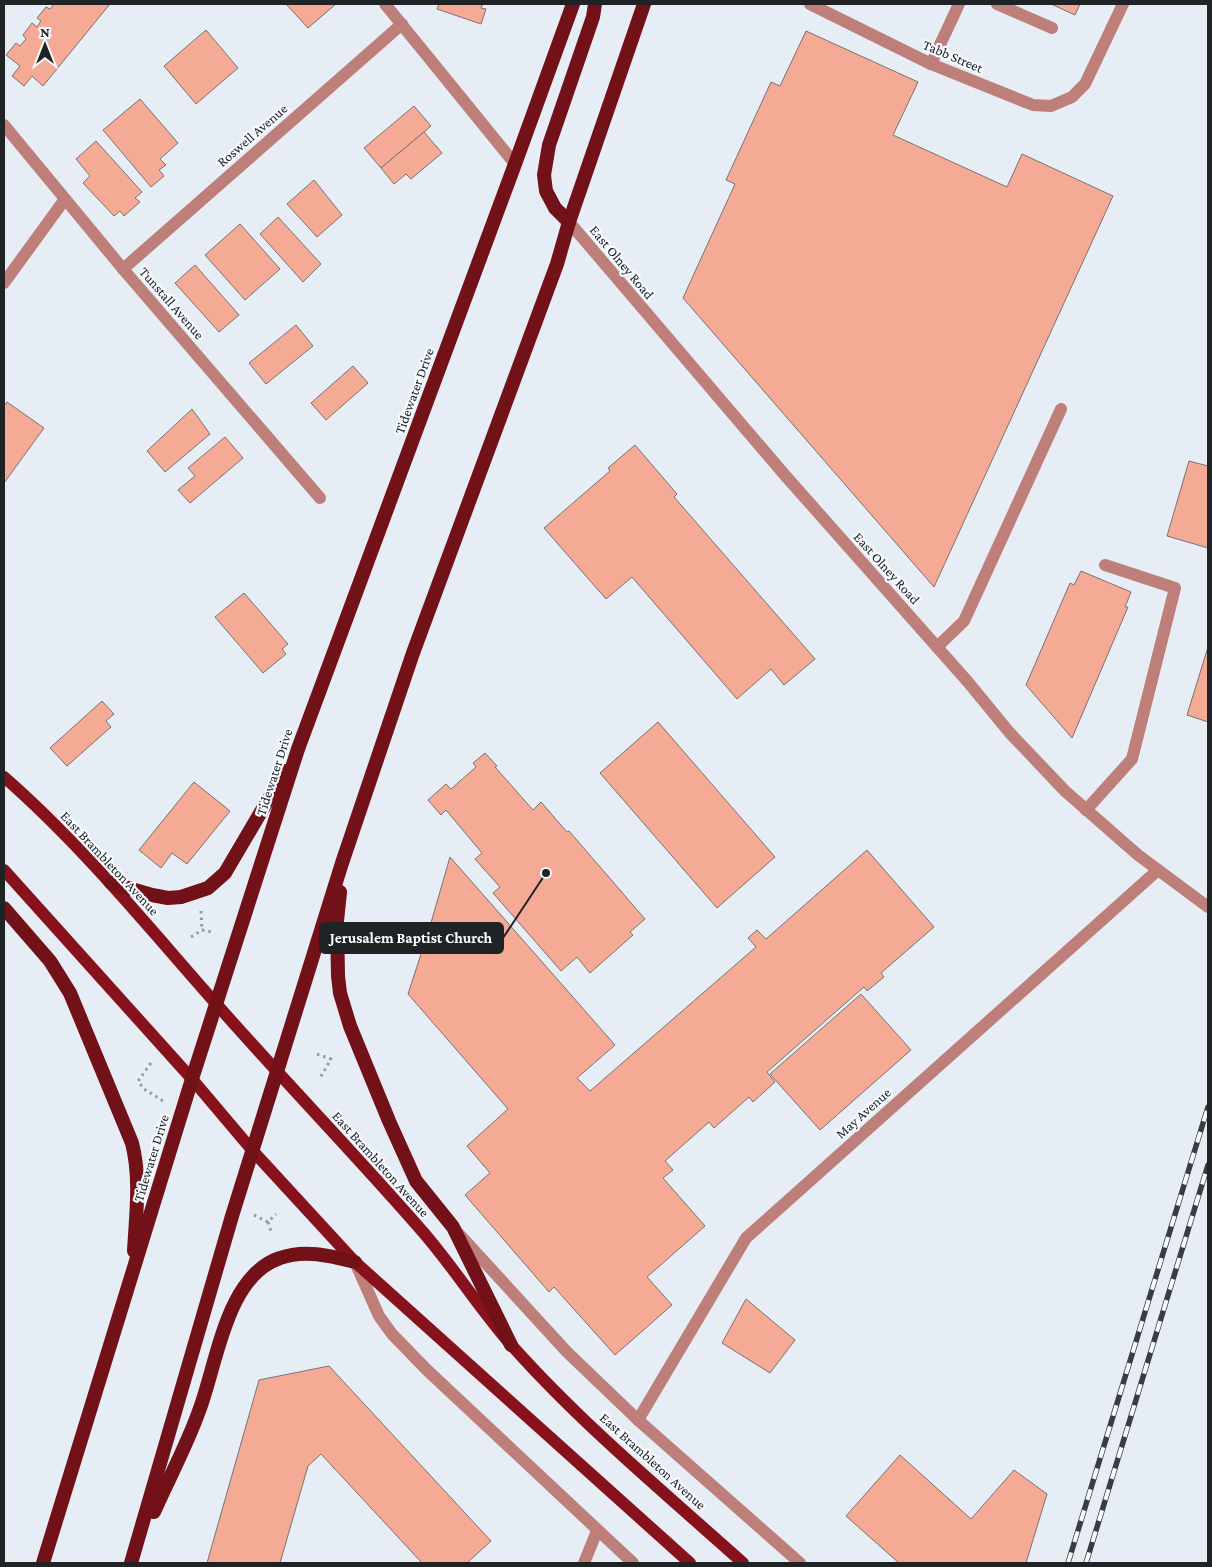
<svg xmlns="http://www.w3.org/2000/svg" width="1212" height="1567" viewBox="0 0 1212 1567" font-family="'Crimson Pro',serif">
  <rect width="100%" height="100%" fill="#e6edf5"/>
  <g fill="#f5aa95" stroke="#7b726f">
    <polygon points="54,4 110,4 43,86 32,76 24,86 12,76 20,66 6,55 16,43 20,46 26,39 23,35 32,23 37,27 41,21 37,18 46,7 50,9"/>
    <polygon points="286,4 336,4 308,28"/>
    <polygon points="439,4 483,4 481,8 486,9 481,24 437,9"/>
    <polygon points="1051,4 1080,4 1075,15"/>
    <polygon points="206,30 238,68 196,104 164,66"/>
    <polygon points="806,31 918,82 893,135 1007,187 1022,154 1113,196 934,587 683,298 735,184 726,180 771,82 780,86"/>
    <polygon points="140,99 178,143 160,159 166,165 159,170 164,176 151,187 103,130"/>
    <polygon points="414,106 431,126 381,168 364,148"/>
    <polygon points="424,132 442,153 411,179 406,174 394,184 381,168"/>
    <polygon points="96,141 142,192 135,198 140,202 124,216 120,211 114,216 83,183 90,176 76,159"/>
    <polygon points="314,180 342,215 317,237 287,204"/>
    <polygon points="278,217 321,264 303,282 260,234"/>
    <polygon points="240,224 280,269 245,300 205,255"/>
    <polygon points="195,265 239,315 219,332 175,283"/>
    <polygon points="296,325 313,346 266,384 249,363"/>
    <polygon points="353,366 368,383 326,420 311,403"/>
    <polygon points="7,402 44,428 4,483 4,406"/>
    <polygon points="192,409 210,434 165,472 147,451"/>
    <polygon points="225,437 243,458 190,503 178,490 195,476 188,468"/>
    <polygon points="635,445 677,494 674,497 815,659 784,685 771,669 737,699 632,577 606,599 544,528 610,471 608,468"/>
    <polygon points="1189,461 1208,466 1208,548 1167,536"/>
    <polygon points="1081,571 1131,592 1125,607 1128,607 1072,738 1026,685 1070,583 1074,585"/>
    <polygon points="244,593 288,644 282,649 286,654 263,673 215,617"/>
    <polygon points="1208,647 1208,722 1187,715"/>
    <polygon points="102,701 114,714 106,721 111,727 67,766 50,748"/>
    <polygon points="658,722 775,857 717,908 600,773"/>
    <polygon points="485,753 497,766 495,767 533,810 541,802 567,832 569,831 645,919 630,932 633,935 590,973 577,957 561,971 493,893 500,887 475,859 482,853 446,810 441,815 428,800 446,784 451,789 476,767 473,763"/>
    <polygon points="194,782 230,811 187,864 172,853 161,868 139,850"/>
    <polygon points="867,850 934,927 881,973 884,977 867,991 864,987 767,1072 775,1082 753,1102 749,1097 714,1128 709,1122 665,1161 673,1170 663,1178 705,1226 647,1277 672,1305 615,1355 554,1287 549,1292 465,1195 490,1173 467,1146 508,1109 408,994 422,951 415,948 418,937 426,940 450,857 615,1045 577,1078 590,1091 756,947 748,938 757,930 766,939"/>
    <polygon points="861,994 911,1050 820,1130 770,1074"/>
    <polygon points="746,1299 795,1340 770,1373 722,1343"/>
    <polygon points="329,1366 491,1541 467,1563 422,1563 321,1454 308,1466 280,1563 207,1563 259,1380"/>
    <polygon points="900,1455 971,1519 1014,1470 1047,1494 1026,1563 899,1563 846,1516"/>
  </g>
  <g fill="none" stroke-linecap="round" stroke-linejoin="round">
    <g stroke="#979ca2" stroke-width="3" stroke-dasharray="2.5 4" stroke-linecap="butt">
      <polyline points="201,911 202,930"/>
      <polyline points="191,937 202,930 212,932"/>
      <polyline points="317,1054 331,1059 320,1078"/>
      <polyline points="151,1063 138,1081 144,1089 163,1101"/>
      <polyline points="254,1215 268,1222 276,1214"/>
      <polyline points="268,1222 271,1231"/>
    </g>
    <g stroke="#be7f7a" stroke-width="12">
      <polyline points="997,4 1052,28"/>
      <polyline points="931,64 959,4"/>
      <polyline points="937,647 964,621 1061,409"/>
      <polyline points="1086,810 1132,759 1175,588 1105,565"/>
    </g>
    <g stroke="#be7f7a" stroke-width="12">
      <polyline points="385,4 515,164"/>
      <polyline points="810,4 931,64 1033,105 1051,106 1072,97 1085,84 1123,4"/>
      <polyline points="4,125 123,269 320,498"/>
      <polyline points="569,222 783,473 968,682 1009,732 1065,791 1138,855 1208,907"/>
      <polyline points="123,269 402,24"/>
      <polyline points="4,283 65,199"/>
      <polyline points="459,1234 567,1352 638,1420 800,1563"/>
      <polyline points="355,1262 379,1316 392,1334 427,1370 633,1563"/>
      <polyline points="638,1420 746,1238 1158,870"/>
      <polyline points="584,1563 597,1531"/>
    </g>
    <g stroke="#88121c" stroke-width="12">
      <path d="M4,777C83,846 149,928 219,1007C286,1083 357,1156 423,1232C455,1269 481,1311 514,1348C584,1426 665,1493 743,1563"/>
      <polyline points="4,870 192,1079 252,1150 355,1262 690,1563"/>
    </g>
    <g stroke="#721118" stroke-width="14">
      <polyline points="569,222 555,208 546,191 544,175 549,145 593,17 595,4"/>
      <polyline points="111,883 152,895 168,898 181,897 208,888 225,873 285,771"/>
      <polyline points="340,892 337,921 338,976 340,993 350,1026 389,1121 416,1181 453,1227 511,1345"/>
      <path d="M4,908L50,961L70,993L132,1143C141,1178 136,1215 134,1251"/>
      <path d="M154,1512C169,1478 187,1445 199,1411C217,1364 226,1276 280,1258C305,1249 331,1256 355,1262"/>
      <polyline points="43,1563 192,1079 298,749 515,164 573,4"/>
      <polyline points="131,1563 232,1216 342,863 413,653 557,264 569,222 644,4"/>
    </g>
    <g stroke="#3a3d40" stroke-width="5.5">
      <g id="rail">
        <polyline points="1068,1563 1208,1107"/>
        <polyline points="1086,1563 1208,1165"/>
      </g>
    </g>
    <use href="#rail" stroke="#f6faff" stroke-width="4" stroke-dasharray="11" stroke-linecap="butt"/>
  </g>
  <g text-anchor="middle" stroke-width="4.5" stroke-linejoin="round" paint-order="stroke">
    <g font-size="14" fill="#202325" stroke="#f6faff">
      <text transform="translate(953 56) rotate(23)" y="5">Tabb Street</text>
      <text transform="translate(252 135) rotate(-41)" y="5">Roswell Avenue</text>
      <text transform="translate(622 262) rotate(50)" y="5">East Olney Road</text>
      <text transform="translate(172 303) rotate(49)" y="5">Tunstall Avenue</text>
      <text transform="translate(414 391) rotate(-70)" y="5">Tidewater Drive</text>
      <text transform="translate(887 568) rotate(48)" y="5">East Olney Road</text>
      <text transform="translate(274 772) rotate(-72)" y="5">Tidewater Drive</text>
      <text transform="translate(110 863) rotate(47)" y="5">East Brambleton Avenue</text>
      <text transform="translate(863 1113) rotate(-42)" y="5">May Avenue</text>
      <text transform="translate(151 1158) rotate(-73)" y="5">Tidewater Drive</text>
      <text transform="translate(381 1164) rotate(48)" y="5">East Brambleton Avenue</text>
      <text transform="translate(653 1461) rotate(42)" y="5">East Brambleton Avenue</text>
    </g>
  </g>
  <path fill="none" stroke="#202325" stroke-width="2" d="M546 873L503 938"/>
  <circle fill="#202325" stroke="#f6faff" stroke-width="2" cx="546" cy="873" r="5"/>
  <rect fill="#202325" stroke="#202325" stroke-width="2" x="320" y="923" width="183" height="30" rx="5"/>
  <g font-size="15" text-anchor="middle" font-weight="bold" fill="#fff">
    <text x="411" y="943">Jerusalem Baptist Church</text>
  </g>
  <rect width="1212" height="1567" fill="none" stroke="#202325" stroke-width="10"/>
  <g transform="translate(45 45)" stroke="#f6faff" stroke-width="4" paint-order="stroke">
  <path d="M0-4L9 19L0 12L-9 19Z" fill="#202325"/>
  <text y="-8" font-size="14" font-weight="bold" text-anchor="middle" fill="#202325">N</text>
  </g>
</svg>
